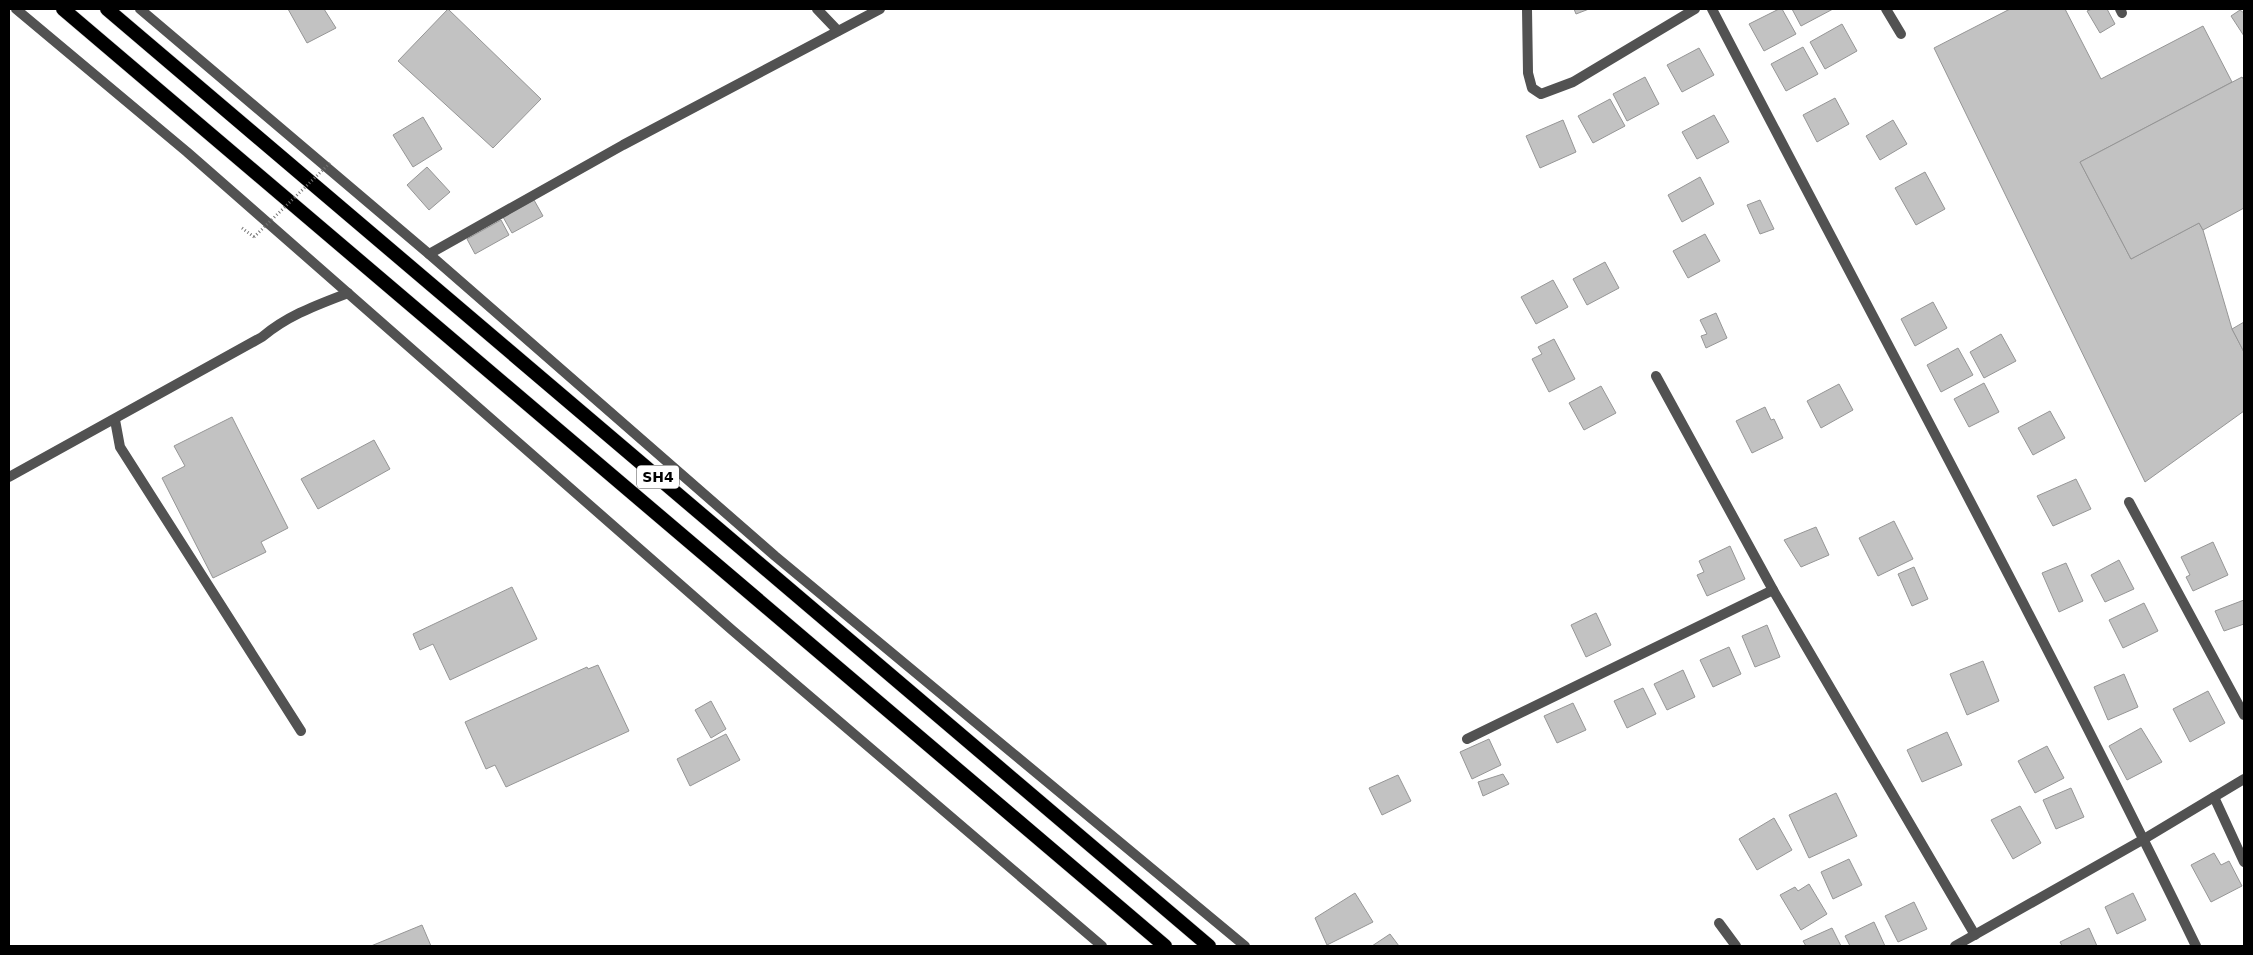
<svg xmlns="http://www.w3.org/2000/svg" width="2253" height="955" viewBox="0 0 2253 955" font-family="'DejaVu Sans',sans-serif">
  <rect width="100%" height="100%" fill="#fff"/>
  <g fill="#c2c2c2" stroke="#969696">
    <polygon points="288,9 324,9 336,28 307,43"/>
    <polygon points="448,9 541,99 493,148 398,61"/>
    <polygon points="1574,9 1589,9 1576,14"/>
    <polygon points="1779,9 1782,9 1796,34 1764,51 1749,24"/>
    <polygon points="1792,9 1833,9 1801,26"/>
    <polygon points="2010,9 2065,9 2101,79 2203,26 2232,82 2080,162 2131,259 2199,223 2203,230 2232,329 2244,352 2244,411 2145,482 1934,48"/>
    <polygon points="2092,9 2107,9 2115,24 2100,33 2087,11"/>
    <polygon points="2240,10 2244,13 2244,36 2231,16"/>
    <polygon points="1842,24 1857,51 1825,69 1810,42"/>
    <polygon points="1803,47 1818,74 1786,91 1771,64"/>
    <polygon points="1699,48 1714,75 1682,92 1667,65"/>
    <polygon points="1645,77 1659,104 1627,121 1613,94"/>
    <polygon points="2242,77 2244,80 2244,208 2203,230 2199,223 2131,259 2080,162"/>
    <polygon points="1835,98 1849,124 1817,142 1803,115"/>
    <polygon points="1610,99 1625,126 1593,143 1578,116"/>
    <polygon points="1714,115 1729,142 1697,159 1682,132"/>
    <polygon points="423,117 442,149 413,167 393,135"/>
    <polygon points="1563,120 1576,152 1540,168 1526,136"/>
    <polygon points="1893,120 1907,144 1880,160 1866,136"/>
    <polygon points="427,167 450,192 429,210 407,185"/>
    <polygon points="1925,172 1945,209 1916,225 1895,188"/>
    <polygon points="1700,177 1714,204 1682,222 1668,195"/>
    <polygon points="534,200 543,216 512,233 503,217"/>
    <polygon points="1760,200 1774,229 1760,234 1747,205"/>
    <polygon points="501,220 509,235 475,254 467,239"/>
    <polygon points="1705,234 1720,261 1688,278 1673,251"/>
    <polygon points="1605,262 1619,288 1587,305 1573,279"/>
    <polygon points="1553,280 1568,307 1536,324 1521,297"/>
    <polygon points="1933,302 1947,328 1915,346 1901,319"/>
    <polygon points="1716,313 1727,338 1706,348 1701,336 1707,334 1700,320"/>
    <polygon points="2244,322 2244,352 2232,329"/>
    <polygon points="2001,334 2016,361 1984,378 1970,352"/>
    <polygon points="1554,339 1575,379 1549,392 1532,359 1542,354 1538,347"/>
    <polygon points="1958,348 1973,375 1941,392 1927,365"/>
    <polygon points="1984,383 1999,412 1969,427 1954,399"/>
    <polygon points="1839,384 1853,410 1821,428 1807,401"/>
    <polygon points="1601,386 1616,413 1584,430 1569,403"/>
    <polygon points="1765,407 1771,420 1774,419 1783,438 1752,453 1736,421"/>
    <polygon points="2050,411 2065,438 2033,455 2018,428"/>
    <polygon points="232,417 288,528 261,542 266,552 213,578 162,478 185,466 174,446"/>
    <polygon points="374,440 390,469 318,509 301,479"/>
    <polygon points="2076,479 2091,509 2053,526 2037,496"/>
    <polygon points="1894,521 1913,559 1878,576 1859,538"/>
    <polygon points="1816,527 1829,555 1801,567 1784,540"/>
    <polygon points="2213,542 2228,575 2193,591 2186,577 2190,575 2181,557"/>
    <polygon points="1730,546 1745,579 1707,596 1697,575 1704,572 1699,561"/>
    <polygon points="2119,560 2134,589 2105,602 2091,575"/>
    <polygon points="2066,563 2083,601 2059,612 2042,573"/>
    <polygon points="1914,567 1928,599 1912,606 1898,574"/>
    <polygon points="512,587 537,639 450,680 433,644 420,650 413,634"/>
    <polygon points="2244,600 2244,624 2224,631 2215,611"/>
    <polygon points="2144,603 2158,631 2123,648 2109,620"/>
    <polygon points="1596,613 1611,645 1586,657 1571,625"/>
    <polygon points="1767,625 1780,657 1755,667 1742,636"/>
    <polygon points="1729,647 1741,674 1713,687 1700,660"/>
    <polygon points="1983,661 1999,701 1967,715 1950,674"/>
    <polygon points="598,665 629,731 506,787 495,765 486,769 465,722 587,667 588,669"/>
    <polygon points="1683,670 1695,697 1667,710 1654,684"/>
    <polygon points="2124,674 2138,707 2108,720 2094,687"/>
    <polygon points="1643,688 1656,714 1627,728 1614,701"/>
    <polygon points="2208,691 2225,723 2190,742 2173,709"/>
    <polygon points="711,701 726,729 711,738 695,710"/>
    <polygon points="1573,703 1586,730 1557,743 1544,716"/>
    <polygon points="2141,728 2162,762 2127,780 2109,746"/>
    <polygon points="1947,732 1962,765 1922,782 1907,750"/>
    <polygon points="726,734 740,760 690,786 677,759"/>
    <polygon points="1489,739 1501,765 1472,779 1460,752"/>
    <polygon points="2047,746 2064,778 2035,793 2018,761"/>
    <polygon points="1503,774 1509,784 1483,796 1478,782"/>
    <polygon points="1398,775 1411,801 1382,815 1369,788"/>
    <polygon points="2071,788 2084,817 2056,829 2043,800"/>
    <polygon points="1836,793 1857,836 1809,858 1789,815"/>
    <polygon points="2020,806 2041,843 2013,859 1991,820"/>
    <polygon points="1774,818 1792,850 1757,870 1739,839"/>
    <polygon points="2214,853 2221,865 2229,861 2242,886 2211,902 2191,865"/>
    <polygon points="1849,859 1862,885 1833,899 1821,872"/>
    <polygon points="1809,884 1827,914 1801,930 1780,895 1795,887 1798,891"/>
    <polygon points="1355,893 1373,922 1327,945 1315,918"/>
    <polygon points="2133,893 2146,920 2117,934 2105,907"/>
    <polygon points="1914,902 1927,929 1898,942 1885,916"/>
    <polygon points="1874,922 1885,946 1850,946 1845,936"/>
    <polygon points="422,925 431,946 371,946"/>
    <polygon points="1832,928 1841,946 1806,946 1803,941"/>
    <polygon points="2089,928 2097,946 2062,946 2060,942"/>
    <polygon points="1390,934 1399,946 1372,946"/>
  </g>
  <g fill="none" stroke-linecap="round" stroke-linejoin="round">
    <g stroke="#dbdbdb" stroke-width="15">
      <g id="trunk">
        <polyline points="63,9 1165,946"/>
        <polyline points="107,9 1209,946"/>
      </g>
    </g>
    <polyline stroke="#747474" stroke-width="3" stroke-dasharray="1 2.5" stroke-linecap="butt" points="242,228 254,237"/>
    <polyline stroke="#525252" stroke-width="10" points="115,420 120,447 301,731"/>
    <g stroke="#525252" stroke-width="10">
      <polyline points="817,9 838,31"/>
      <polyline points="1527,9 1528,73 1532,88 1541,94 1573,82 1695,9"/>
      <path d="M1712,9C1874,321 2042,630 2196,946"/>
      <polyline points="1886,9 1901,34"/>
      <polyline points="2120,9 2122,13"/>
      <polyline points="429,254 775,556 1245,946"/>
      <polyline points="1656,376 1773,590 1975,935"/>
      <polyline points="2129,502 2244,715"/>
      <polyline points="1467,739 1773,590"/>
      <polyline points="2214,797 2244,862"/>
      <polyline points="1719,923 1736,946"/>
      <polyline points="1955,946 2144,839 2244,779"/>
    </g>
    <g stroke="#525252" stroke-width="10">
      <polyline points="16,9 187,152 732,630 1102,946"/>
      <polyline points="140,9 429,254 623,145 880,9"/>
      <path d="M9,477L262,337C288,315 317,305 348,293"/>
    </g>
    <use href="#trunk" stroke="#000" stroke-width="14"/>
    <polyline stroke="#747474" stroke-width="3" stroke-dasharray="1 2.5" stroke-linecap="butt" points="254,237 331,162"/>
  </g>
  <g text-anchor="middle" stroke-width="4" stroke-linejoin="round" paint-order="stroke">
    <rect fill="#fff" stroke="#4c4c4c" stroke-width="1" x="637" y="465.5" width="42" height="23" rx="4"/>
    <g font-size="14" font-weight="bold" fill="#000">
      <text x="658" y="482">SH4</text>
    </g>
  </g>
  <rect width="2253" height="955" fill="none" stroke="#000000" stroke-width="20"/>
</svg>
